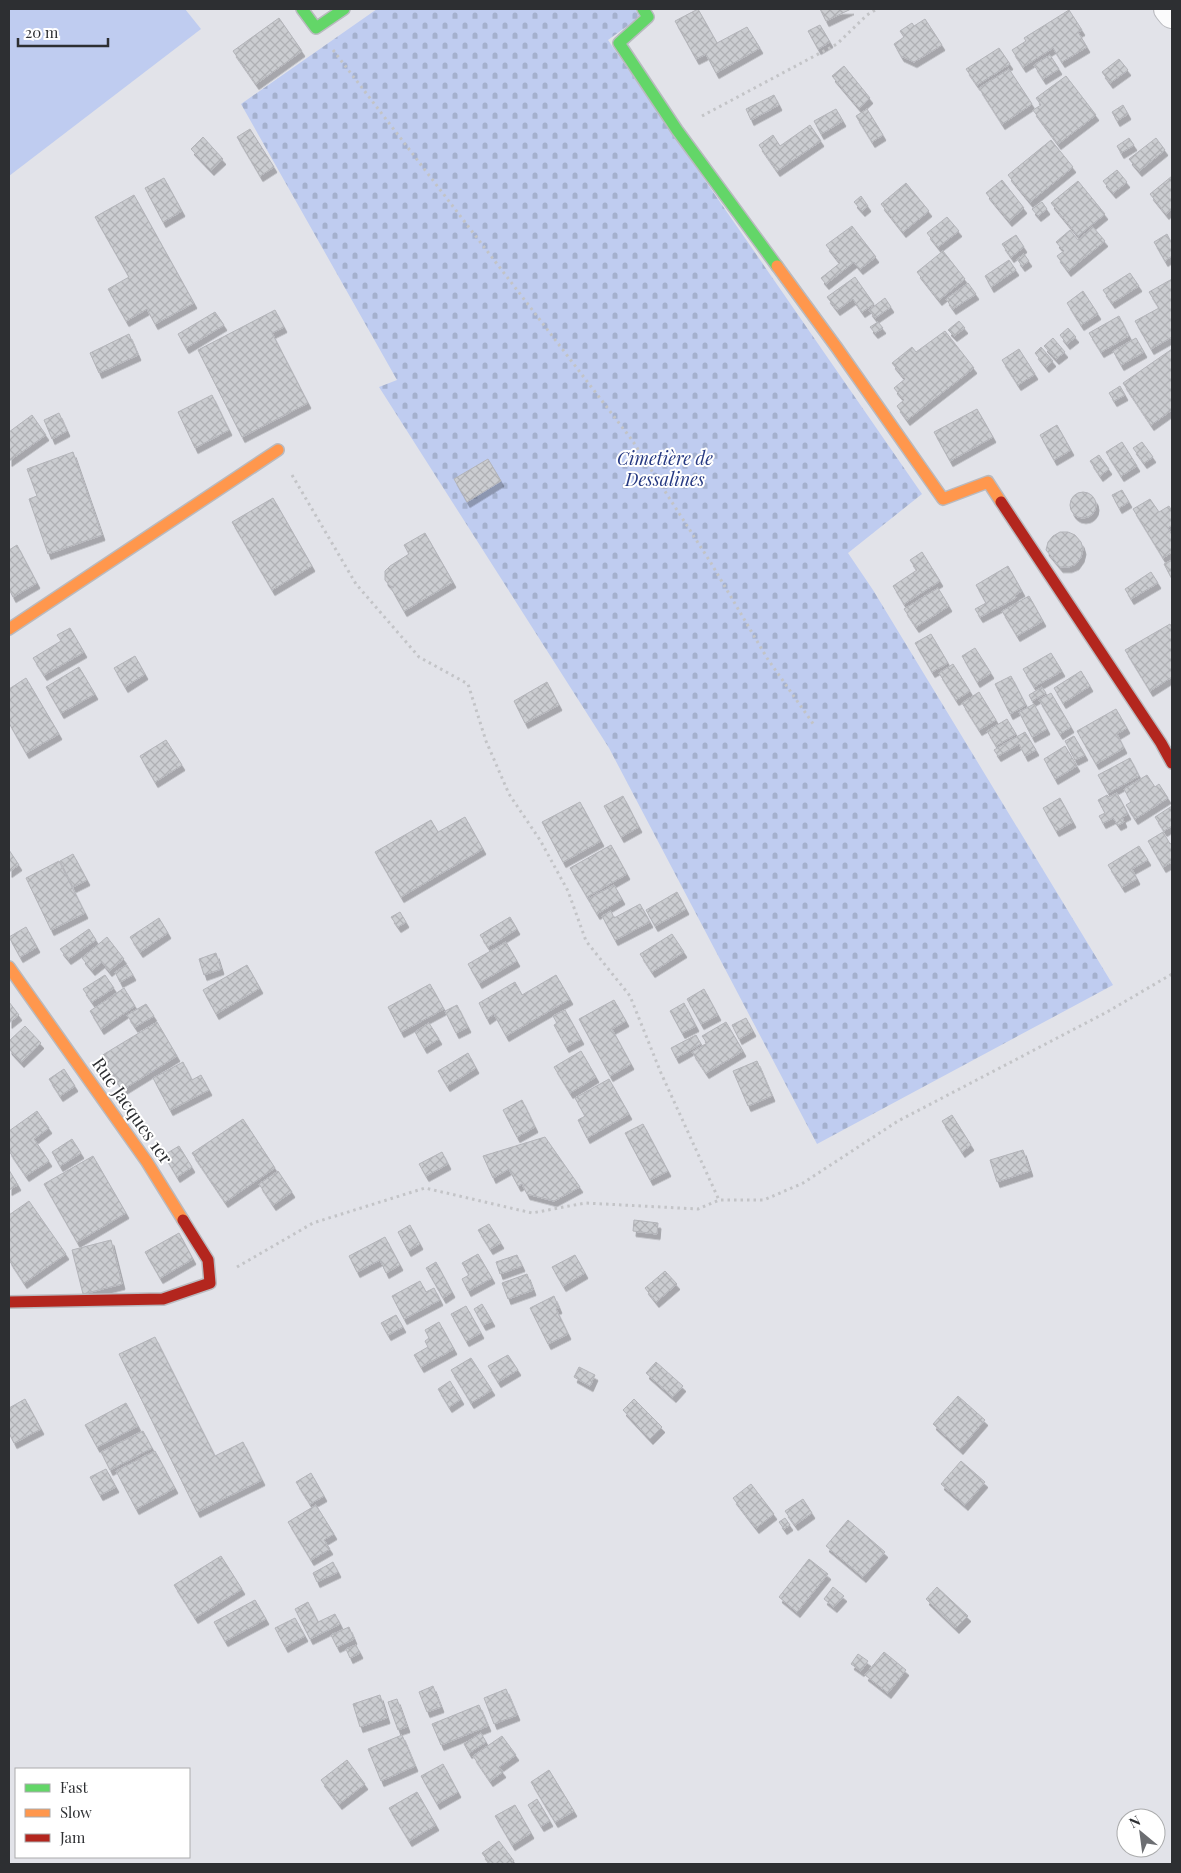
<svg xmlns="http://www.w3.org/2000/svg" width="1181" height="1873" viewBox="0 0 1181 1873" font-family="'Playfair Display',serif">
  <defs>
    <pattern id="cemetery-stones" width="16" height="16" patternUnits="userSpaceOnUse" patternTransform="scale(1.25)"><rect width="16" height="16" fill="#bfccf0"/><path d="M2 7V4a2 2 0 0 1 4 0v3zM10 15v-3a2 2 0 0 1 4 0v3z" fill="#a4b0ce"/></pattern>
    <pattern id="building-cross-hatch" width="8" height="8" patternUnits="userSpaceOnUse" patternTransform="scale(1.25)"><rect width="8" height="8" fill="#cbcdd1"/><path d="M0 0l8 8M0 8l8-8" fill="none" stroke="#afb0b4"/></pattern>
    <filter id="shadow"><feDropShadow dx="3" dy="5.5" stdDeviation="0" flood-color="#0004"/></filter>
  </defs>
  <rect width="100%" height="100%" fill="#e2e3e9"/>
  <polygon fill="url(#cemetery-stones)" points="377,9 635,9 640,17 608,40 922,494 848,553 873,590 1113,985 817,1144 609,748 379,387 397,380 241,104"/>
  <polygon fill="#bfccf0" points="9,9 185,9 201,29 9,176"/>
  <g fill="url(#building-cross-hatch)" stroke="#b3b4b9" filter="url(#shadow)">
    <polygon points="698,9 717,43 747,27 760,48 716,73 706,54 696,59 675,21"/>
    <polygon points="820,9 851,9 826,21"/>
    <polygon points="1069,10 1082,30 1078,32 1087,47 1062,62 1053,48 1023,67 1012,50 1026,41 1024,38"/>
    <polygon points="279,18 302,51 256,84 233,51"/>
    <polygon points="925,19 942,45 914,62 901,56 894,44 904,37 900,31 912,23 914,26"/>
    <polygon points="820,25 830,42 818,49 808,31"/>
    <polygon points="999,48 1010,64 977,85 966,69"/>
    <polygon points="1050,55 1059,69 1043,79 1034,65"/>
    <polygon points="1119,59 1128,70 1110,83 1102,72"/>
    <polygon points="844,66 870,98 859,108 832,76"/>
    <polygon points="1009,69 1032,104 1002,124 979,88"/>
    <polygon points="1066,76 1096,115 1058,144 1033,110 1041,105 1036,98"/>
    <polygon points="774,95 779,105 751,120 746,109"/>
    <polygon points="1123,105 1128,114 1117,121 1112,112"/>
    <polygon points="836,109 843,121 821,134 814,121"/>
    <polygon points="867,109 883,135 872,142 856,116"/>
    <polygon points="810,125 821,141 777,171 759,145 773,135 780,146"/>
    <polygon points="250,129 274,167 260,176 237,137"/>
    <polygon points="203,137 223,159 211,170 191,149"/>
    <polygon points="1129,138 1134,145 1121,153 1117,146"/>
    <polygon points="1156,138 1165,150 1139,171 1129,159"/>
    <polygon points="1051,140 1073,167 1030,202 1008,175"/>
    <polygon points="1117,170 1127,182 1113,193 1103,181"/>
    <polygon points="1172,176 1172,209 1166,214 1150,194"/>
    <polygon points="164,178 182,211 163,222 145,188"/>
    <polygon points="1002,180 1024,208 1009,221 986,193"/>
    <polygon points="1078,181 1105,214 1078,236 1051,203"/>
    <polygon points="906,183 929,211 903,232 881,204"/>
    <polygon points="134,195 194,303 155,324 147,309 126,321 108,289 129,277 95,217"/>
    <polygon points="861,196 868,206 862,211 854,202"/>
    <polygon points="1042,202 1047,209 1038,216 1032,209"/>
    <polygon points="947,217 959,231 938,247 927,233"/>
    <polygon points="852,226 876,257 860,269 854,262 826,284 821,278 840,263 826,245"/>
    <polygon points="1093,227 1105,241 1068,271 1057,256 1064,251 1056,242 1070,230 1078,240"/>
    <polygon points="1167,234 1172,244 1172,256 1165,261 1154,242"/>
    <polygon points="1016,235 1024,247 1011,257 1002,244"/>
    <polygon points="943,251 965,279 939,300 917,272"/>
    <polygon points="1024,254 1029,261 1022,266 1017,259"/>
    <polygon points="1009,260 1016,270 991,287 985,276"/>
    <polygon points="1130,273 1139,286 1112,303 1103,290"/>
    <polygon points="855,277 874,304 862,312 853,299 837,310 827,297"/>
    <polygon points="1172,279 1172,337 1151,349 1135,321 1159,308 1149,292"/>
    <polygon points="968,283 976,294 953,309 946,299"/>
    <polygon points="1083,291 1098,314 1081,325 1067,303"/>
    <polygon points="885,298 891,307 875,318 869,310"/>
    <polygon points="275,310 284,327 272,333 308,403 242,437 198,350"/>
    <polygon points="215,312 224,325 186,348 178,334"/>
    <polygon points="1119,316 1129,336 1101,352 1089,333"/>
    <polygon points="959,321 965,328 954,336 948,330"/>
    <polygon points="878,322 883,328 875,333 870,327"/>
    <polygon points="1068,328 1076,337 1067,344 1060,335"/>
    <polygon points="945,331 974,368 907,420 897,406 904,400 894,388 905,379 892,363 912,347 916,352"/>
    <polygon points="129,334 138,355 99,373 90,353"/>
    <polygon points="1053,338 1065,352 1056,359 1044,346"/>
    <polygon points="1136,338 1144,352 1121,365 1113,351"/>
    <polygon points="1041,347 1053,361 1046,367 1035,353"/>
    <polygon points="1019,349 1035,374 1018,385 1002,360"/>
    <polygon points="1172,349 1172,410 1151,425 1123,383"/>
    <polygon points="1120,386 1125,395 1114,401 1109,393"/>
    <polygon points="212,395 229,430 195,448 178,412"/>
    <polygon points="977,409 993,437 950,461 934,432"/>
    <polygon points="59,413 67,431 52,439 44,420"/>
    <polygon points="32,415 46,435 9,461 9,432"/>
    <polygon points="1057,425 1071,450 1054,460 1040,435"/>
    <polygon points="1122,442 1137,466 1121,476 1106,452"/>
    <polygon points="1142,442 1153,457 1144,463 1133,448"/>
    <polygon points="73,452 102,535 48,554 29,499 37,496 27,469"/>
    <polygon points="1099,455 1109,469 1100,476 1090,461"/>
    <polygon points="488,459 501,481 467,502 454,479"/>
    <polygon points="1122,490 1129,502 1119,508 1112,495"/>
    <circle cx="1083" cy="505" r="13"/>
    <polygon points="273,498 312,566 272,590 232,522"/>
    <polygon points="1150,499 1159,512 1169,506 1172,511 1172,525 1168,528 1172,535 1172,552 1163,558 1133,509"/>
    <polygon points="1060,532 1068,532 1075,535 1081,542 1083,549 1081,557 1076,564 1069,567 1060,567 1046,550 1048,542 1053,536"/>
    <polygon points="425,533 453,582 404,611 391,588 394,587 390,586 385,580 385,571 390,566 409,554 404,545"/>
    <polygon points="17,545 37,583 13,597 9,589 9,550"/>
    <polygon points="922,552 940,581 904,604 893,586 917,570 910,560"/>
    <polygon points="1172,560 1172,579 1164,564"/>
    <polygon points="1008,566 1022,591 1015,595 1016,598 980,617 975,609 986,603 976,585"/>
    <polygon points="1151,572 1158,583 1131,599 1125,589"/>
    <polygon points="938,588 949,606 916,627 904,609"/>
    <polygon points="1029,596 1043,621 1017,636 1002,611"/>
    <polygon points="1170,624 1172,628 1172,677 1150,691 1125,650"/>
    <polygon points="70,628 84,652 44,675 33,658 61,641 57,635"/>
    <polygon points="931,634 948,663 932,672 915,643"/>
    <polygon points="975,648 991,673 977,682 962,656"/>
    <polygon points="1051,653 1062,671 1034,687 1023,669"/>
    <polygon points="135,656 145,674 125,687 114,668"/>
    <polygon points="953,664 970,691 956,700 939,673"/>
    <polygon points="79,667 95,694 61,713 46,687"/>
    <polygon points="1081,671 1090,686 1063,703 1054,688"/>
    <polygon points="1011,676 1026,705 1010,714 995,684"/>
    <polygon points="26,678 59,734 26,753 9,723 9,689"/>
    <polygon points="547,682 559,705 525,723 514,701"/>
    <polygon points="1042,687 1046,693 1032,701 1029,695"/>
    <polygon points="979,692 996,720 979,730 962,703"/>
    <polygon points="1051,693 1071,727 1060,734 1039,700"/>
    <polygon points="1034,704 1047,729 1032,737 1019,712"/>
    <polygon points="1116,709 1127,728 1117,734 1124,748 1096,764 1077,731"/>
    <polygon points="1007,719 1016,734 996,746 987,731"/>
    <polygon points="1025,732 1036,750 1025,756 1019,744 998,756 994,750"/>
    <polygon points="1074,736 1085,755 1075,760 1065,741"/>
    <polygon points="166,740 182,765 155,782 140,756"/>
    <polygon points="1065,746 1077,766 1055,779 1044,759"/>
    <polygon points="1130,758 1139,776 1108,793 1098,775"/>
    <polygon points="1147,775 1155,787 1159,784 1168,798 1135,819 1126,805 1131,802 1124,789"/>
    <polygon points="1117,793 1128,814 1122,817 1124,822 1118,825 1113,818 1103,823 1099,816 1105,813 1098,800 1107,795 1109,797"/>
    <polygon points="623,796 639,827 621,837 604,806"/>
    <polygon points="1060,798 1073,822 1056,831 1043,808"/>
    <polygon points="580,802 601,841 563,862 542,822"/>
    <polygon points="1172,806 1172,826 1164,831 1155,817"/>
    <polygon points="465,817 483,849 401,897 375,852 431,820 438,832"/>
    <polygon points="1163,832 1170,844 1172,843 1172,862 1163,867 1148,841"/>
    <polygon points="611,845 627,874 587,897 570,868"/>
    <polygon points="1139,846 1148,860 1132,869 1137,879 1122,887 1108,865"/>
    <polygon points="9,850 19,865 9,872"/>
    <polygon points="73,854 87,880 73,887 60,861"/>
    <polygon points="59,861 85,913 51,930 26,878"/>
    <polygon points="614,885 622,899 597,914 588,899"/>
    <polygon points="677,892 686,909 655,926 646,910"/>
    <polygon points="640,904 650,922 615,940 602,916 611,911 614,918"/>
    <polygon points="400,912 406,922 398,927 391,917"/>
    <polygon points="510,917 517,929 488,947 480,935"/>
    <polygon points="159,918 168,933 140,952 130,937"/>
    <polygon points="26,927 37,947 20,957 9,937"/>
    <polygon points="89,929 96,940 68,959 60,949"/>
    <polygon points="672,934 684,952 652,972 640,954"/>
    <polygon points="107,937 124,959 109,971 102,962 92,970 82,958"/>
    <polygon points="506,942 517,961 479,983 468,964"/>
    <polygon points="216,953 221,969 204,975 199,959"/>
    <polygon points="127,965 133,975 120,982 115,972"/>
    <polygon points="247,965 260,988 216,1014 203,990"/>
    <polygon points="105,975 114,988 92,1002 83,989"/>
    <polygon points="556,975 570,999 506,1036 494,1014 487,1019 479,1003 515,982 522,995"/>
    <polygon points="430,984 444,1009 401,1032 388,1007"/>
    <polygon points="124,988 135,1006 101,1029 90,1011"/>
    <polygon points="704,989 718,1015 701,1024 687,999"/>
    <polygon points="614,1000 626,1021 612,1029 631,1064 610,1076 579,1019"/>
    <polygon points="9,1002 19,1015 9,1023"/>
    <polygon points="684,1003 696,1026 682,1033 670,1011"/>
    <polygon points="146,1004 154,1016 135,1027 127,1015"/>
    <polygon points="457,1005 468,1027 456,1033 445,1011"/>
    <polygon points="565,1010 581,1039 566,1047 554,1025 557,1023 553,1016"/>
    <polygon points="746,1018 753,1031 739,1039 732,1025"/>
    <polygon points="157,1022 177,1056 122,1090 101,1056"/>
    <polygon points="726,1022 743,1051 706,1073 692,1052 707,1043 702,1036"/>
    <polygon points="429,1023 439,1039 424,1048 415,1032"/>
    <polygon points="25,1026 41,1043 21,1062 9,1049 9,1041"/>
    <polygon points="696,1035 701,1044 676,1058 671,1048"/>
    <polygon points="581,1051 596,1077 570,1093 554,1067"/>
    <polygon points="468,1053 476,1068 447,1086 438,1071"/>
    <polygon points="757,1061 772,1096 748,1106 733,1071"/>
    <polygon points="183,1062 192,1080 201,1075 209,1090 170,1110 153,1078"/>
    <polygon points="64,1069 75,1086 60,1096 49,1079"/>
    <polygon points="609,1079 629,1114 587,1138 578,1120 585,1116 575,1098"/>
    <polygon points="522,1100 535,1127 517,1137 503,1110"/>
    <polygon points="37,1111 49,1128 34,1139 49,1161 26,1176 9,1151 9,1131"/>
    <polygon points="952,1115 971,1145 962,1152 942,1121"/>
    <polygon points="243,1119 275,1168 225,1202 192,1153"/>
    <polygon points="643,1124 668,1171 650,1180 625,1133"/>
    <polygon points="545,1137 580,1187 554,1201 527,1194 522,1184 518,1186 509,1169 493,1178 483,1156"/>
    <polygon points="72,1139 81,1153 60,1166 52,1152"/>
    <polygon points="179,1146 192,1167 177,1177 164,1155"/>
    <polygon points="1023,1150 1030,1171 997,1182 990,1160"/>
    <polygon points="442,1152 448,1164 426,1176 419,1164"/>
    <polygon points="93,1156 126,1213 77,1242 44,1184"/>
    <polygon points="9,1170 18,1185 9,1190"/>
    <polygon points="278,1171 292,1192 273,1205 259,1184"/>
    <polygon points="29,1201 66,1254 24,1283 9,1260 9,1215"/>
    <polygon points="634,1220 658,1223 657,1234 633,1231"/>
    <polygon points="489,1224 501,1243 490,1249 478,1230"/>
    <polygon points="410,1225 420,1244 408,1251 398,1232"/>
    <polygon points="179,1233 193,1259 160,1278 145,1252"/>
    <polygon points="385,1237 400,1265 386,1273 380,1260 357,1272 349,1256"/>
    <polygon points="111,1240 122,1284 83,1294 72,1250"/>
    <polygon points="478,1254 492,1278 468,1291 462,1279 469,1275 462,1263"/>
    <polygon points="517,1255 522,1266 500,1274 496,1262"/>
    <polygon points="575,1255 585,1273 563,1286 552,1267"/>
    <polygon points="436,1262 452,1292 443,1298 426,1268"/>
    <polygon points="665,1271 677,1284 656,1302 645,1288"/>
    <polygon points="527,1274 533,1290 508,1299 502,1283"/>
    <polygon points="420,1281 426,1292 434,1288 440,1300 404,1319 392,1296"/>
    <polygon points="554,1296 559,1308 556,1309 568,1334 548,1344 530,1308"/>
    <polygon points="482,1304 492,1321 483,1325 474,1309"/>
    <polygon points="466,1306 481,1333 466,1341 451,1314"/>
    <polygon points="396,1315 403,1327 388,1335 381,1323"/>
    <polygon points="439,1322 454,1349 421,1367 414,1355 428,1347 425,1341 429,1338 425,1330"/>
    <polygon points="155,1337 215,1456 243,1442 262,1480 197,1512 119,1354"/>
    <polygon points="508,1355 518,1370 498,1382 488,1366"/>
    <polygon points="471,1358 492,1390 471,1403 451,1370"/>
    <polygon points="656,1362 683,1386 673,1397 646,1373"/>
    <polygon points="579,1367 595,1375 590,1386 574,1377"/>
    <polygon points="450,1381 461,1399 449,1407 438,1389"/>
    <polygon points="958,1396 985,1420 960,1449 933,1424"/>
    <polygon points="25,1399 41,1429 14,1443 9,1433 9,1408"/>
    <polygon points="634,1399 662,1427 650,1439 623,1410"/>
    <polygon points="126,1403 138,1426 97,1447 85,1425"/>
    <polygon points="143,1431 152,1448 110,1470 101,1452"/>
    <polygon points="155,1451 175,1488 136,1509 116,1471"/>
    <polygon points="961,1461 985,1482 965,1505 941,1484"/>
    <polygon points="106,1469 116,1487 100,1495 90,1477"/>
    <polygon points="311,1473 324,1496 310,1504 296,1482"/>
    <polygon points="751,1484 774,1514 756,1528 733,1498"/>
    <polygon points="803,1499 812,1513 795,1525 785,1511"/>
    <polygon points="316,1505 334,1534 324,1540 330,1549 311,1560 288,1522"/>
    <polygon points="785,1518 790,1525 784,1529 779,1522"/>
    <polygon points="848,1520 885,1552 863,1577 826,1546"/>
    <polygon points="221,1556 242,1589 195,1618 174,1585"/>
    <polygon points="809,1559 828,1574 797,1612 779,1597"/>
    <polygon points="333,1562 338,1572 317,1582 313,1573"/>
    <polygon points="833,1587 844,1596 834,1607 824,1599"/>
    <polygon points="937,1587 968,1616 956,1628 926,1599"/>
    <polygon points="255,1600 266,1619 225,1641 214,1622"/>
    <polygon points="308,1602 318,1622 335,1614 340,1624 310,1639 295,1609"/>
    <polygon points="295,1618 305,1636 285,1647 275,1628"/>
    <polygon points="349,1627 354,1639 337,1647 331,1635"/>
    <polygon points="356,1645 360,1653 350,1658 346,1649"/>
    <polygon points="884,1652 906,1670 888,1693 865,1675"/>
    <polygon points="858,1654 868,1661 861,1671 851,1664"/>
    <polygon points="433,1686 441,1707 427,1712 419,1692"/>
    <polygon points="506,1689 517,1715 494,1724 484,1698"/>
    <polygon points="380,1695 387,1718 360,1727 353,1704"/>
    <polygon points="397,1699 407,1727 398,1730 388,1702"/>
    <polygon points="479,1705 488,1726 441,1745 432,1724"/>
    <polygon points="481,1733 486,1742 469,1753 464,1744"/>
    <polygon points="402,1735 415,1766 381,1781 368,1749"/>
    <polygon points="502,1736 516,1755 499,1767 503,1772 490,1781 473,1756"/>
    <polygon points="347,1760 365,1784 339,1804 321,1780"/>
    <polygon points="443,1764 458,1792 437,1804 421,1776"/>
    <polygon points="549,1770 574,1811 555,1822 531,1782"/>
    <polygon points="417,1792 436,1825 409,1841 389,1808"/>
    <polygon points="537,1799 550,1821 541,1826 528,1805"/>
    <polygon points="515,1805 531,1833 512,1845 495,1816"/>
    <polygon points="499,1841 514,1861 510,1864 490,1864 482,1853"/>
  </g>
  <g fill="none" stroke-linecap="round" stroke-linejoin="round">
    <g stroke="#b9babf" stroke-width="30">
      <polyline id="street" points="1168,9 1172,14"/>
    </g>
    <g stroke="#b9babf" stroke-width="14">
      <g id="fast">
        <polyline points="302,9 316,28 344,9"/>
        <polyline points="643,9 648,17 619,43 677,130 777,266"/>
      </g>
    </g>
    <g stroke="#b9babf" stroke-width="14">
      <g id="slow">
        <polyline points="777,266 837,348 943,499 988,482 1001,502"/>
        <polyline points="9,629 278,450"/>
        <polyline points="9,967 147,1162 183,1220"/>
      </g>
    </g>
    <g stroke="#b9babf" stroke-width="14">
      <g id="jam">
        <polyline points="1001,502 1161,743 1172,763"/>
        <polyline points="9,1302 163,1299 210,1283 208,1260 183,1220"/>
      </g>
    </g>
    <g stroke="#c3c4c7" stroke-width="3" stroke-dasharray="2.5 4" stroke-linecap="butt">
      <polyline points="333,50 632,440 711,563 767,658 814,725"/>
      <polyline points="702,116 837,44 867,15 877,9"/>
      <polyline points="292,475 356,584 419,657 468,684 486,741 509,794 540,840 568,891 586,941 630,996 661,1073 719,1200"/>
      <polyline points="237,1267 313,1223 425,1188 532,1213 585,1203 698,1209 719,1200 764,1200 803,1183 898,1121 1107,1012 1172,974"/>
    </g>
    <use href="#street" stroke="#fbfbfc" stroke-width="28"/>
    <use href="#fast" stroke="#63d668" stroke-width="11"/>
    <use href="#slow" stroke="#ff974d" stroke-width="11"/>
    <use href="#jam" stroke="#b3261e" stroke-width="11"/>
  </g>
  <g text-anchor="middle" stroke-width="4" stroke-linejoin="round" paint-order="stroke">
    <g font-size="18" font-style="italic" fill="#263982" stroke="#fff">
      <text x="665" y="465">Cimetière de<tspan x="665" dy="21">Dessalines</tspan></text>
    </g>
    <g font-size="18" fill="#2d2f32" stroke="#fff">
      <text transform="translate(132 1111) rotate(55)" y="6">Rue Jacques 1er</text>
    </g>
  </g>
  <rect width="1181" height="1873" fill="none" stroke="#2d2f32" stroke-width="20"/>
  <rect x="15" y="1768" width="175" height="90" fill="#ffffff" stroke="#abacad"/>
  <rect x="25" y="1784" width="25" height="8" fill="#63d668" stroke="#abacad"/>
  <text x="60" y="1793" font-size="15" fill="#2d2f32">Fast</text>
  <rect x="25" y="1809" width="25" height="8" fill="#ff974d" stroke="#abacad"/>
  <text x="60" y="1818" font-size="15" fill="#2d2f32">Slow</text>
  <rect x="25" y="1834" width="25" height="8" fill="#b3261e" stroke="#abacad"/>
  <text x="60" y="1843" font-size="15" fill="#2d2f32">Jam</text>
  <g transform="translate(1141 1833) rotate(331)"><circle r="24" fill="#ffffff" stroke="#abacad"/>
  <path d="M0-4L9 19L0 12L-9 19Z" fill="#6c6e72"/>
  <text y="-8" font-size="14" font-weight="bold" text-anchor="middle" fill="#2d2f32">N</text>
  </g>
  <path d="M18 38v8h90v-8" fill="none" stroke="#2d2f32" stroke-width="2.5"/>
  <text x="25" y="38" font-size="15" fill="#2d2f32" stroke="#ffffff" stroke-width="4" paint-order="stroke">20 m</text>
</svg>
